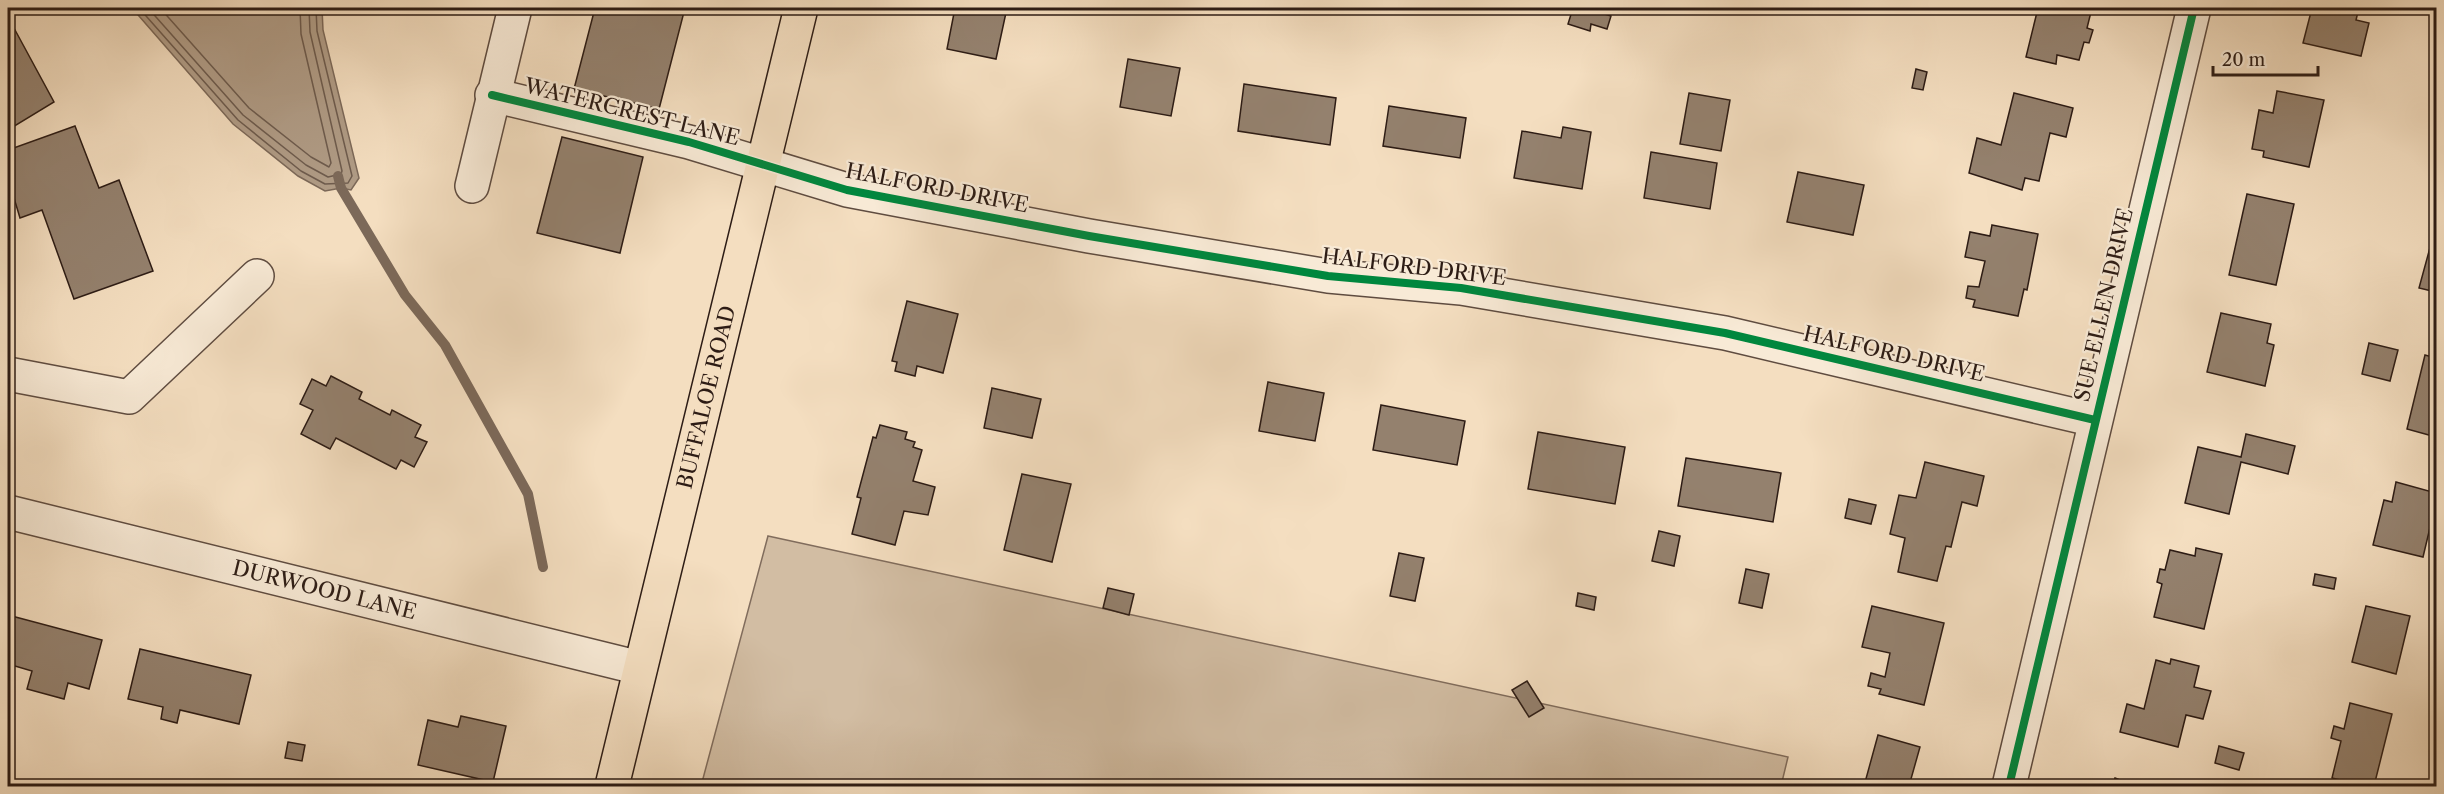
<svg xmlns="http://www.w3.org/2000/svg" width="2444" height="794" viewBox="0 0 2444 794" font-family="'Libre Caslon Text',serif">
  <rect width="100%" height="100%" fill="#f4dec0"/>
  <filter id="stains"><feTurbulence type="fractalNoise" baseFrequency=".00333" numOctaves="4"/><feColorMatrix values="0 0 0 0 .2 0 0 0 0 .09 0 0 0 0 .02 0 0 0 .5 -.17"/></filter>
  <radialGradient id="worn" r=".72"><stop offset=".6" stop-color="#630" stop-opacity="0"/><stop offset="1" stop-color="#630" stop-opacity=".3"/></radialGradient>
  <polygon fill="#d2bda3" stroke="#806c5c" stroke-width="1.5" points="768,536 1788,757 1781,786 701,786"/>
  <polygon fill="#b09c86" stroke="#7c6959" stroke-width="1.5" points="132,8 322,8 323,30 359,178 351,190 341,188 325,191 298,176 233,124"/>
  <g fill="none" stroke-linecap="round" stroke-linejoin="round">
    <g stroke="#6e5c4e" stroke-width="1.5">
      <polyline points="139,8 238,120 301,171 325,184 348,183 352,176 317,31 316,8"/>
      <polyline points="148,8 243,115 306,165 328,177 341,174 342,171 310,32 309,8"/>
      <polyline points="160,8 249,108 311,157 329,167 331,163 301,34 300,8"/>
    </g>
    <polyline stroke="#7c6959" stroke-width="10" points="338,176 341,188 405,295 445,345 528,494 543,567"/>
  </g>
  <g fill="#94816e" stroke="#2d1c15" stroke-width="1.5">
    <polygon points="595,8 685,8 659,109 574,89"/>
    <polygon points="955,8 1007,8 996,59 947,49"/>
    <polygon points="1573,8 1596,8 1595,11 1611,16 1607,29 1591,24 1590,31 1568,24"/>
    <polygon points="2038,8 2092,8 2087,28 2093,30 2089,43 2084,42 2079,60 2057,55 2056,64 2026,57"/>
    <polygon points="2312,8 2359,8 2356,20 2369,23 2361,56 2303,43"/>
    <polygon points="8,17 54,102 8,130"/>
    <polygon points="1128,59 1180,68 1171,116 1120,107"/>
    <polygon points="1916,69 1927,72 1923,90 1912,88"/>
    <polygon points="1244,84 1336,98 1330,145 1238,131"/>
    <polygon points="2277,91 2324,100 2309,167 2263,157 2264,151 2252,149 2259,110 2273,113"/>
    <polygon points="1689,93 1730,100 1721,151 1680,144"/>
    <polygon points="2014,93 2073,108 2066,137 2050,133 2039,181 2025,178 2022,190 1969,173 1977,138 2001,145"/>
    <polygon points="1389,106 1466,118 1460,158 1383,146"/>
    <polygon points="75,126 99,188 119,180 153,271 74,299 42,210 20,218 8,178 8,150"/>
    <polygon points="1563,127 1591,132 1582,189 1514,178 1522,131 1561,138"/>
    <polygon points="562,137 643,157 620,253 537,233"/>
    <polygon points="1651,152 1717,163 1710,209 1644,198"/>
    <polygon points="1798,172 1864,185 1853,235 1787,222"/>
    <polygon points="2247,194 2294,204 2276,285 2229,275"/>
    <polygon points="1992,225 2038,234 2027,290 2024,289 2018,316 1973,307 1975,300 1966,298 1968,286 1979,287 1985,261 1965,257 1970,232 1990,236"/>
    <polygon points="2431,244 2436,246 2436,292 2419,288"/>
    <polygon points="907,301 958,314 943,373 917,366 915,376 895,371 897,362 892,361"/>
    <polygon points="2221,313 2271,324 2267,343 2274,345 2265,386 2207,372"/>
    <polygon points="2369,343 2398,350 2390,381 2362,374"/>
    <polygon points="2425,355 2436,358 2436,437 2407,429"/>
    <polygon points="331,376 362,392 359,399 390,415 392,410 421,425 415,437 427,442 414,467 401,460 396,469 336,438 330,449 301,434 313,410 300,404 312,379 326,386"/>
    <polygon points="1268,382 1324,393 1315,441 1259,431"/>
    <polygon points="992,388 1041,399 1032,438 984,428"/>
    <polygon points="1381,405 1465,421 1457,465 1373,450"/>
    <polygon points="880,425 907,432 905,439 915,442 913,447 922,450 913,481 935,487 928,515 904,511 895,545 852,534 861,498 857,497 873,437 876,438"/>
    <polygon points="1538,432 1625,447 1615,504 1528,489"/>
    <polygon points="2246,434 2295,446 2288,474 2241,462 2229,514 2185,503 2198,447 2241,457"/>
    <polygon points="1686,458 1781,473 1773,522 1678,506"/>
    <polygon points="1925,462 1984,476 1977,506 1962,502 1951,547 1946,546 1937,581 1898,572 1905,538 1890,534 1899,495 1916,498"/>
    <polygon points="1022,474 1071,484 1052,562 1004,550"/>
    <polygon points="2396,482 2436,493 2436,516 2433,515 2423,557 2373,545 2384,500 2392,502"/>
    <polygon points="1849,499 1876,505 1871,524 1845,518"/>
    <polygon points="1659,531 1680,536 1674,566 1652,561"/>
    <polygon points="2196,548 2222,554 2204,629 2154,617 2162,584 2157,582 2160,569 2165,570 2170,550 2195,556"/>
    <polygon points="1399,553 1424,558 1415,601 1390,596"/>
    <polygon points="1746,569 1769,574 1762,608 1739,603"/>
    <polygon points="2315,574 2336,578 2334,589 2313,585"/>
    <polygon points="1108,588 1134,594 1129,615 1103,608"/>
    <polygon points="1578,593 1596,597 1594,610 1576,606"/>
    <polygon points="1872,606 1944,623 1924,705 1879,694 1881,689 1868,686 1871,673 1885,677 1890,653 1862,647"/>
    <polygon points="2366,606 2410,616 2396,674 2352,662"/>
    <polygon points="8,615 102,640 89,689 68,683 64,699 27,689 32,671 8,664"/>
    <polygon points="140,649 251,675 239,724 180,710 177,723 161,719 163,707 128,699"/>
    <polygon points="2171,659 2199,666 2194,687 2211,691 2203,719 2186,715 2178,747 2120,732 2127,704 2144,709 2156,660 2170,664"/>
    <polygon points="1527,681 1544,708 1529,717 1512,690"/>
    <polygon points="2350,703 2392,714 2374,786 2364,786 2332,778 2341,741 2331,738 2334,726 2344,729"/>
    <polygon points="461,716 506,726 493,782 418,765 428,720 458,727"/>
    <polygon points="1878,735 1920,747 1909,786 1864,786"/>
    <polygon points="288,742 305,745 302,761 285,758"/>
    <polygon points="2219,746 2244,753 2239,770 2215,763"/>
    <polygon points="2115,778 2120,780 2149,786 2113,786"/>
  </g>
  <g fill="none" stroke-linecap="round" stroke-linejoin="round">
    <g stroke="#5f4c40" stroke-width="36">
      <g id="street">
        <polyline points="492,95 689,142 847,190 1089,236 1328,276 1461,288 1725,333 2095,420"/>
        <polyline points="472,186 515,8"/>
        <polyline points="8,374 129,397 257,276"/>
        <path id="s1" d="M8,512L640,668"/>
        <polyline points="2009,786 2194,8"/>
      </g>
    </g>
    <g stroke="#2d1c15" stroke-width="36">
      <g id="primary">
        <path id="s2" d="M612,786L801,8"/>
      </g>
    </g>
    <use href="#street" stroke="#f8ead6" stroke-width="33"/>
    <use href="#primary" stroke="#f4dec0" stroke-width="33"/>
    <g stroke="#f8ead6" stroke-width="11">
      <g id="cycleway">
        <polyline points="492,95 689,142 847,190 1089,236 1328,276 1461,288 1725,333 2095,420"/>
        <polyline points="2009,786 2194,8"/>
      </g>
    </g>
    <use href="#cycleway" stroke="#00873e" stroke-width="8"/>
  </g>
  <g text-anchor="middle" stroke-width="4.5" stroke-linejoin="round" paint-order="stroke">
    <g font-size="21" fill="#2d1c15" stroke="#f8ead6">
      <text transform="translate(632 112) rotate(14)" y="7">WATERCREST LANE</text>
      <text transform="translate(937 188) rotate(11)" y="7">HALFORD DRIVE</text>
      <text transform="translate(1414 267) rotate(7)" y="7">HALFORD DRIVE</text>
      <text transform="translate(2104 305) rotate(-77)" y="7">SUE ELLEN DRIVE</text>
      <text transform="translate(1894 354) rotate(13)" y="7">HALFORD DRIVE</text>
      <text dy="7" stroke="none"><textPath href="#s2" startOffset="400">BUFFALOE ROAD</textPath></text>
      <text dy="7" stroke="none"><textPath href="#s1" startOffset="326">DURWOOD LANE</textPath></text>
    </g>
  </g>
  <rect width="2444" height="794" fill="none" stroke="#f4dec0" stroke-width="30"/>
  <rect x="9" y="9" width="2426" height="776" fill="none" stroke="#2d1c15" stroke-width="3"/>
  <rect x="15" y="15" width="2414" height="764" fill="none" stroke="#2d1c15" stroke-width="1.5"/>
  <path d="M2213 66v9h105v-9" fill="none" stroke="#2d1c15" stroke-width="3"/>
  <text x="2222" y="66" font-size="18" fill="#2d1c15" stroke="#f8ead6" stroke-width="4.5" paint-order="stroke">20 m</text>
  <rect width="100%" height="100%" filter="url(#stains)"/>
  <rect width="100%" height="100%" fill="url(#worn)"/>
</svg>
